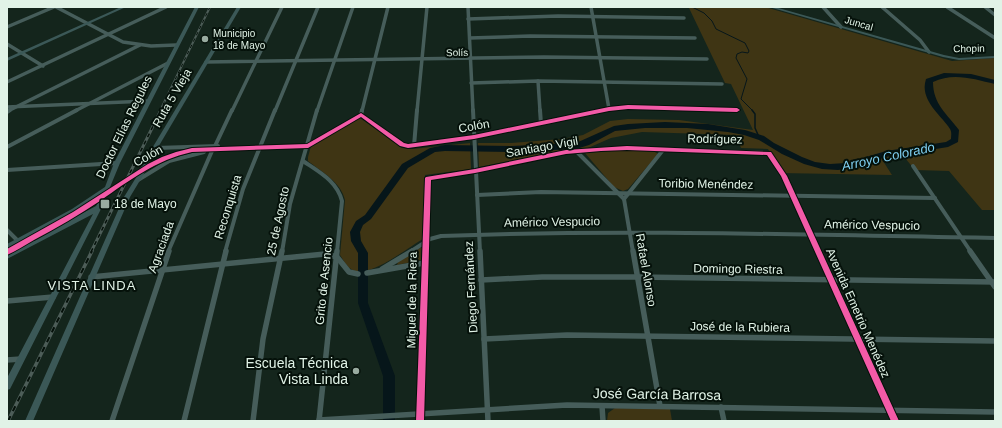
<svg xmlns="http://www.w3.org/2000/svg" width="1002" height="428" viewBox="0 0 1002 428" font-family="Helvetica,sans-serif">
  <rect width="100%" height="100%" fill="#14251c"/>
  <g fill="#3f3514">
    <polygon points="685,7 765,7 952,61 995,58 995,210 982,210 949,171 915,170 905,158 883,161 892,175 779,173 768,149 741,148 736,135 642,132 611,138 588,148 559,151 479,167 478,143 511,143 562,139 583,135 610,121 628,119 679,120 753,130 731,84 725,83 689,8"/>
    <path d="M360,118L402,148L412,149L470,143L471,169L425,175L423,239C407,248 373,276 355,271C348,269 344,261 340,255L345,200C341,182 322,172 308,161V157L311,146Z"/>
    <polygon points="628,149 655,152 658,154 628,189 623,191 614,187 585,153"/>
    <polygon points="420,248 422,248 421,260 397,265 398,262"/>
    <polygon points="615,408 670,409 672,421 607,421 608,413"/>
  </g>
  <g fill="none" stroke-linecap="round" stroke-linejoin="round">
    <polyline stroke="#06161a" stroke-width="1" points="692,7 704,13 712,21 716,29 745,43 749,51 748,53 742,52 737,54 736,58 747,79 741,99 753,111"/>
    <polyline stroke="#06161a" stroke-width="1.5" points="752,110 755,114 755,128 759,137"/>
    <path fill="#06161a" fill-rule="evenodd" d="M944,73L971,74L995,80V84C974,79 953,72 933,82C933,104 947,114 959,130L958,142L948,147L886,157L852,168L838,170L822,169L804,164L782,154L759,140L744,135L728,132L687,128H645L615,131L589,145L576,149L512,152L445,151L435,152L408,168L371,219L363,225L360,232L361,241L368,253V303L395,376V421H383V376L358,303V253L351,241L350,232L356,221L365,215L402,164L430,148L445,145L512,146L576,143L614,126L628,124L665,122L708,124L745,130L764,136L774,143L802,157L815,162L830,164L846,163L886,151L946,142L951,139C951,136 952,132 950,129C941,115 919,100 926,79Z"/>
    <g stroke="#465d5a" stroke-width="3.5">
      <polyline points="56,7 123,42 151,46 176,45"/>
      <polyline points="468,7 473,111"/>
      <polyline points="591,7 609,109"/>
      <polyline points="823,7 841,27"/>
      <polyline points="882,7 920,40 929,52"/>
      <polyline points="947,7 995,38"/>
      <polyline points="985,7 995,15"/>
      <polyline points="468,19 558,16 684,18"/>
      <polyline points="7,27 54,7"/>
      <polyline points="470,38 530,36 695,38"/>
      <polyline points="7,44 43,66"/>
      <polyline points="206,62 544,57 707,59"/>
      <polyline points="538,81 540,111"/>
      <polyline points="7,82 166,7"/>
      <polyline points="471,83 538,81 722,84"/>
      <polyline points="7,107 148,101"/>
      <polyline points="8,111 140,45"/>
      <polyline points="75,111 168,63"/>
      <polyline points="232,111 282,7"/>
      <polyline points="275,111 318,7"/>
      <polyline points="317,111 353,7"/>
      <polyline points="362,111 388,7"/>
      <polyline points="417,111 427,7"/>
      <polyline points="597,111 628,107 737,110"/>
    </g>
    <g stroke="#465d5a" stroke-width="4">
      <polyline points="473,110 480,252"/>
      <polyline points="540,110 541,124"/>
      <polyline points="7,112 10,110"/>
      <polyline points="361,115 362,110"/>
      <polyline points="215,146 232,110"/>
      <polyline points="414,146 417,110"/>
      <polyline points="7,147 77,110"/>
      <polyline points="156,148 218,146"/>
      <polyline points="576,151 624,199"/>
      <path d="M303,161C319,172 337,181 342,201L337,252"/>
      <polyline points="913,166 971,252"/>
      <polyline points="7,170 117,163"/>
      <polyline points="138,180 169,161 204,152"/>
      <polyline points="477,195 541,192 935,198"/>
      <polyline points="7,230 18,241"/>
      <path d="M8,252C34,238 60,224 85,208C120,185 151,160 192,150L308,146L361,115L402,145L408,146L474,137L602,110"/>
      <polyline points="168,252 212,151"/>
      <polyline points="225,252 243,189 275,110"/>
      <polyline points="282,252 290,204 317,110"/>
      <path d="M410,252L430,239L441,236C626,229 810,235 995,238"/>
      <polyline points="426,252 428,178 475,171 566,152 601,149 627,148 769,153 784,176 818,252"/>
      <polyline points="633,252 624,199 663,150"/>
    </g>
    <g stroke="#465d5a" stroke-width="5.5">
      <polyline points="480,251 488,421"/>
      <polyline points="633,251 660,406"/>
      <polyline points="818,251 895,421"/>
      <polyline points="970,251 995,287"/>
      <polyline points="7,252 10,251"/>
      <polyline points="382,269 412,251"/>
      <polyline points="367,273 424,263"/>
      <polyline points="91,277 325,254 337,257 349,272 358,274"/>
      <polyline points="481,280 542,277 637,277 995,282"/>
      <polyline points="7,301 53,297"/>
      <polyline points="484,339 567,335 995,341"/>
      <polyline points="7,360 21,359"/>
      <polyline points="602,406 603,421"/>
      <polyline points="721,407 724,421"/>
      <polyline points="319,420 567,405 995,412"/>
      <polyline points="112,421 169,251"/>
      <polyline points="184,421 226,251"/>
      <polyline points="253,421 263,339 282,251"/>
      <polyline points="319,421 337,251"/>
      <polyline points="420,421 426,251"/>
    </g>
    <g fill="#3b5857" fill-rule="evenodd">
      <polygon points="121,7 126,7 7,61 7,58"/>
      <polygon points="195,7 199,7 120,163 108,192 105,193 76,213 7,250 7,244 72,209 105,187 114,163"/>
      <polygon points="237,7 241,7 147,166 143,166 142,165"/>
      <polygon points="769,7 775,7 944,55 959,58 995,56 995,58 959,60 943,57"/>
      <polygon points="139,175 142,177 130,197 33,421 25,421 124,197 137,176"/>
      <polygon points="99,201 101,201 104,203 10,389 7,390 7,378 93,214 7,259 7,253 96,206"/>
    </g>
    <g stroke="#4d5d58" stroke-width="2">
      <polyline id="rail-far2" points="160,111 210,7"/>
    </g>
    <g stroke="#4d5d58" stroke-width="3">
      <polyline id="rail-far1" points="91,252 161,110"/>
    </g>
    <g stroke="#4d5d58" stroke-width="3.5">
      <polyline id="rail" points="8,421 92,251"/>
    </g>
    <use href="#rail-far2" stroke="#05110a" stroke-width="1" stroke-dasharray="3.5" stroke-linecap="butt"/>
    <use href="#rail-far1" stroke="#05110a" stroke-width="1.5" stroke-dasharray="4" stroke-linecap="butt"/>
    <use href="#rail" stroke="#05110a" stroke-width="2" stroke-dasharray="5.5" stroke-linecap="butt"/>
    <g stroke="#3b5857" stroke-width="5.5">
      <polyline points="139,177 145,165"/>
      <polyline points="101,203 106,191"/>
    </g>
    <g stroke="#05110a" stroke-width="2">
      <g id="cycleway">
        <path d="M628,105L737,108L740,110L737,112L628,109L609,111L474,139L408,148L400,146L361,117L308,148L192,152C156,160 130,180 100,201C79,215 57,228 34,240C25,245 16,251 7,255V249L73,212L148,164L162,157L176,152L192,148L307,144L361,113L404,143L408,144L474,135L609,107Z"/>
        <polygon points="627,146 771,152 787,176 899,421 891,421 781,176 767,155 627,150 601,151 566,154 475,173 431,180 424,421 416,421 425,178 426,177 475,169 566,150"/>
      </g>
    </g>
    <use href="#cycleway" fill="#f35aa7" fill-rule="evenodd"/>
  </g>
  <g fill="#99aba0" stroke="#05110a" stroke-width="1.5">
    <circle cx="205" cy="39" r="4"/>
    <rect x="100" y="199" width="10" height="10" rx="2"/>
    <circle cx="356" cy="371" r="4"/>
  </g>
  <g text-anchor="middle" stroke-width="4" stroke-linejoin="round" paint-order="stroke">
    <g font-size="10" fill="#e1f3e7" stroke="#05110a">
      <text transform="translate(859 23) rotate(16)" y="4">Juncal</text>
      <text transform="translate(969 48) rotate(-1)" y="4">Chopin</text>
      <text transform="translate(457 52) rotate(-1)" y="4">Solís</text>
    </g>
    <g font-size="10" fill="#e1f3e7" stroke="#05110a" text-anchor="start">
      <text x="213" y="37">Municipio<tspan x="213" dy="12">18 de Mayo</tspan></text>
    </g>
    <g font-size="12" fill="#e1f3e7" stroke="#05110a">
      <text transform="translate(172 98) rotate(-60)" y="4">Ruta 5 Vieja</text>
      <text transform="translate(474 126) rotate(-10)" y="4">Colón</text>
      <text transform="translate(124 127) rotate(-64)" y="4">Doctor Elías Regules</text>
      <text transform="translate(715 139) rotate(1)" y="4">Rodríguez</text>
      <text transform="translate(542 147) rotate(-10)" y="4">Santiago Vigil</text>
      <text transform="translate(148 156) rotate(-29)" y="4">Colón</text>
      <text transform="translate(706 184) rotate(1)" y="4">Toribio Menéndez</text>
      <text transform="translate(228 207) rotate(-73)" y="4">Reconquista</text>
      <text transform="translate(278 221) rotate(-78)" y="4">25 de Agosto</text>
      <text transform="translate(552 222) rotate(-1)" y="4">Américo Vespucio</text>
      <text transform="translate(872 225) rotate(1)" y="4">Américo Vespucio</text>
      <text transform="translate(161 247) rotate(-70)" y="4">Agraciada</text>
      <text transform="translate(738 269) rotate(1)" y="4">Domingo Riestra</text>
      <text transform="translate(646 270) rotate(80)" y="4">Rafael Alonso</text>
      <text transform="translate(324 281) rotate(-84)" y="4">Grito de Asencio</text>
      <text transform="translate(471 287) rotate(-93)" y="4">Diego Fernández</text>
      <text transform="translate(412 300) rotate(-89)" y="4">Miguel de la Riera</text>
      <text transform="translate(858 313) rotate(66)" y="4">Avenida Emetrio Menédez</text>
      <text transform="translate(740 327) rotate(1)" y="4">José de la Rubiera</text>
    </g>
    <g font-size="12" fill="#e1f3e7" stroke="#05110a" text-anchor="start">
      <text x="114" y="208">18 de Mayo</text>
    </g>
    <g font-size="13" font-style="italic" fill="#81d1f3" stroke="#05110a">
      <text transform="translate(888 156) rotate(-12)" y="5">Arroyo Colorado</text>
    </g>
    <g font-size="13" letter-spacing="1" fill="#e1f3e7" stroke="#05110a">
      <text x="92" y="290">VISTA LINDA</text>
    </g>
    <g font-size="14" fill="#e1f3e7" stroke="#05110a" text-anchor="end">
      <text x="348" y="368">Escuela Técnica<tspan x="348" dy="16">Vista Linda</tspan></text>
    </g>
    <g font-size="14" fill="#e1f3e7" stroke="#05110a">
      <text transform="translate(657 394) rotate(1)" y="5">José García Barrosa</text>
    </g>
  </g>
  <rect width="1002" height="428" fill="none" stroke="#e1f3e7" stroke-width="16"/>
</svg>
